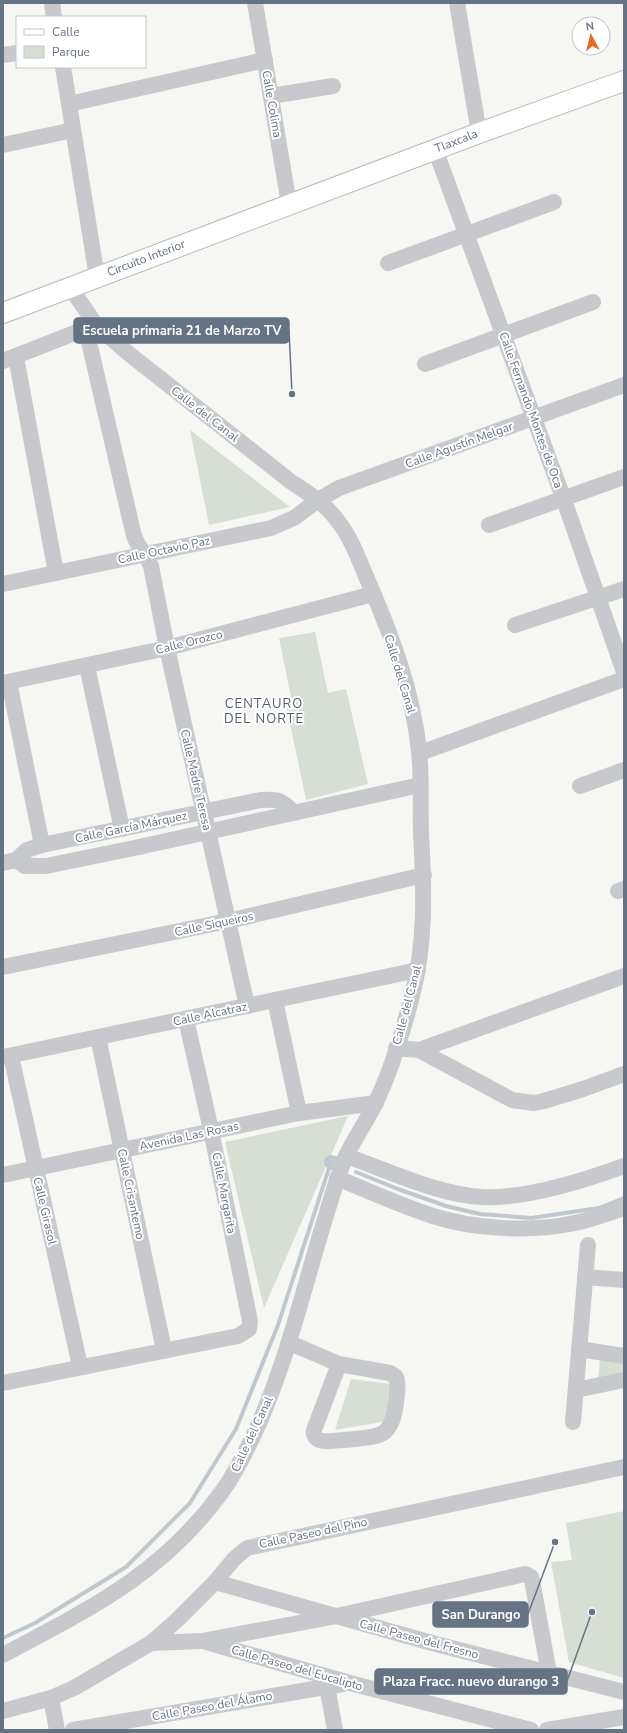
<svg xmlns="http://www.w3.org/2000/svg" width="627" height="1733" viewBox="0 0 627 1733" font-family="'Nunito Sans',sans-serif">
  <rect width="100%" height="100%" fill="#f6f7f3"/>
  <g fill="#d7ded4">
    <polygon points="190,430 290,507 209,525"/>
    <polygon points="315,632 328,693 346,689 368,784 306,800 286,704 292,702 279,638"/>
    <polygon points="348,1116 264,1308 225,1142"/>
    <polygon points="600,1360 624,1363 624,1375 598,1381"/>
    <polygon points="351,1379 391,1384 388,1421 335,1430"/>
    <polygon points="624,1511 624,1678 569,1662 551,1562 572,1560 566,1523"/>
  </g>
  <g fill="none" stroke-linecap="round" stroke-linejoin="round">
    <g stroke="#bfc8ce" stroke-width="4">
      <polyline points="356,1172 398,1189 446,1206 480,1214 531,1218 599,1208 624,1198"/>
      <polyline points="3,1638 35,1623 126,1567 190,1503 236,1429 278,1325 331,1162"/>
    </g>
    <polyline stroke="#bfc8ce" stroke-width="14" points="331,1162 343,1166"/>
    <g stroke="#b7babf" stroke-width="22">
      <polyline id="major" points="3,313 479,133 624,81"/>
    </g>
    <g stroke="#c7c9cd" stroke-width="16">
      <polyline points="52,3 54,17"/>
      <polyline points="255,3 289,204"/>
      <polyline points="457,3 479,133"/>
      <polyline points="3,55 17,53"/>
      <polyline points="63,67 97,277"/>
      <polyline points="271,96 333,86"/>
      <polyline points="69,104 265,60"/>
      <polyline points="3,145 73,130"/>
      <polyline points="435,149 564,500 624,672"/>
      <polyline points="388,263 554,202"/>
      <path d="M86,329L134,536C138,547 146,555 151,566L167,648L247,1006"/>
      <polyline points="16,357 56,573"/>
      <polyline points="3,361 95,325"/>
      <polyline points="425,364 593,302"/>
      <polyline points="489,525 624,477"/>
      <polyline points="3,584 271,528 294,518 318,500 339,488 624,385"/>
      <polyline points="515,625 624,589"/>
      <polyline points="87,666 122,829"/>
      <polyline points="9,682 42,845"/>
      <polyline points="3,683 167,648 373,594"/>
      <polyline points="420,753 624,679"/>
      <polyline points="580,786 624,770"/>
      <polyline points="16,860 25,866 46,866 139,847 420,785"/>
      <path d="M3,863L16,860L27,850L42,845L261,800C278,799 282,800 294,813"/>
      <polyline points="618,891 624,889"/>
      <polyline points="3,967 228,921 424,875"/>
      <polyline points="275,1000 299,1113"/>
      <polyline points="98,1037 164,1350"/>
      <polyline points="396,1048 419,1050 512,1100 534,1103 544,1101 583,1089 624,1074"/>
      <polyline points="419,1050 624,976"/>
      <polyline points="11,1056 80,1366"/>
      <polyline points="3,1057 418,970"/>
      <path d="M346,1156C387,1170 439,1195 482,1197C526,1199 583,1181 624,1166"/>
      <polyline points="3,1175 299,1113 376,1103"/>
      <path d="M337,1178C369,1191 401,1206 433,1216C473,1229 528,1232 569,1224C588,1221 606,1214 624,1208"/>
      <polyline points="585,1277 624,1280"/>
      <polyline points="290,1343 339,1364"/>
      <polyline points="579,1349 624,1356"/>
      <path d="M339,1364L390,1373L396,1377C399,1385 397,1394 396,1402C392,1441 377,1436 344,1440C336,1440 326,1443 319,1440C315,1438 313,1434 314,1430Z"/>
      <polyline points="3,1383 238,1336 249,1329 250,1321 211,1130 186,1019"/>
      <polyline points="576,1390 624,1380"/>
      <polyline points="573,1422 588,1245"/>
      <polyline points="215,1582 432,1643 624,1692"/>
      <polyline points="206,1642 350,1683 531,1730"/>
      <polyline points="151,1643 202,1641 337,1616 525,1574 531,1577 532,1580 549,1673"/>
      <path d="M3,1655C89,1609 161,1575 221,1493C237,1471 249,1446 260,1421C290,1352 306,1278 329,1206C334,1189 339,1171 347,1154C356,1136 368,1119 377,1100C392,1068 403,1031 412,996C426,943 424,888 421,833C420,806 422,778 419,751C413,692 391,634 368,581C359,560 351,537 337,520C325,503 306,492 290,481L128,353L96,325L70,287"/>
      <polyline points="327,1686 335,1730"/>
      <polyline points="51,1698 57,1730"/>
      <polyline points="3,1711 51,1698 74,1688 151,1643 176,1621 215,1582 234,1559 247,1548 624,1467"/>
      <polyline points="73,1730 343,1684"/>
      <polyline points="547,1730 624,1717"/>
    </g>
    <use href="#major" stroke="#fff" stroke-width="20"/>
  </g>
  <g text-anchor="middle" stroke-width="4" stroke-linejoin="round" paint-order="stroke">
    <g font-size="12" fill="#657385" stroke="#fff">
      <text transform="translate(272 104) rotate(80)" y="4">Calle Colima</text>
      <text transform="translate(456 141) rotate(-21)" y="4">Tlaxcala</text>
      <text transform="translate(146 258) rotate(-21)" y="4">Circuito Interior</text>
      <text transform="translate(531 410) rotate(70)" y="4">Calle Fernando Montes de Oca</text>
      <text transform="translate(205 414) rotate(38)" y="4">Calle del Canal</text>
      <text transform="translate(459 445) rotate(-20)" y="4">Calle Agustín Melgar</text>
      <text transform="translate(164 550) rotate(-12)" y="4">Calle Octavio Paz</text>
      <text transform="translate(189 642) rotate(-14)" y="4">Calle Orozco</text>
      <text transform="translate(400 674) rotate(73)" y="4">Calle del Canal</text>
      <text transform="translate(196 780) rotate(77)" y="4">Calle Madre Teresa</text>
      <text transform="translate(131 827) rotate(-12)" y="4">Calle García Márquez</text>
      <text transform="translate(214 924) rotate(-12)" y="4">Calle Siqueiros</text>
      <text transform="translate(407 1005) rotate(-75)" y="4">Calle del Canal</text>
      <text transform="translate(210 1014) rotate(-12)" y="4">Calle Alcatraz</text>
      <text transform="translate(189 1136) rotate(-12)" y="4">Avenida Las Rosas</text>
      <text transform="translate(224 1193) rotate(79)" y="4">Calle Margarita</text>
      <text transform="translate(131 1194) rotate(78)" y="4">Calle Crisantemo</text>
      <text transform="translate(45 1211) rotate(77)" y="4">Calle Girasol</text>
      <text transform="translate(252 1434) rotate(-65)" y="4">Calle del Canal</text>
      <text transform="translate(313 1533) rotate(-12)" y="4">Calle Paseo del Pino</text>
      <text transform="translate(419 1639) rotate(15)" y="4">Calle Paseo del Fresno</text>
      <text transform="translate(297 1668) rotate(16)" y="4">Calle Paseo del Eucalipto</text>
      <text transform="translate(212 1706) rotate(-10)" y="4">Calle Paseo del Álamo</text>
    </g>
    <g font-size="13" letter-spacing="1" fill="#535d6a" stroke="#fff">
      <text x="264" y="708">CENTAURO<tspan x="264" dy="15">DEL NORTE</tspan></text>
    </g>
  </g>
  <path fill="none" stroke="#657385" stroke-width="1.5" d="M292 394L289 330M555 1542L528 1614M592 1612L567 1681"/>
  <g fill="#657385" stroke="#fff" stroke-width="1.5">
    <circle cx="292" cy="394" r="4"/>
    <circle cx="555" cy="1542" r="4"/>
    <circle cx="592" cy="1612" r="4"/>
  </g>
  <g fill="#657385" stroke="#657385" stroke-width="1.5">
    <rect x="74" y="318" width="215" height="25" rx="4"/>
    <rect x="433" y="1602" width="95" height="25" rx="4"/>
    <rect x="375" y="1669" width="192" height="25" rx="4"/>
  </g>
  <g font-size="13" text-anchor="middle" font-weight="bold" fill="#fff">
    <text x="182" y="335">Escuela primaria 21 de Marzo TV</text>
    <text x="481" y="1619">San Durango</text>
    <text x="471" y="1686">Plaza Fracc. nuevo durango 3</text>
  </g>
  <rect width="627" height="1733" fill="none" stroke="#657385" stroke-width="8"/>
  <rect x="16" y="16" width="130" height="52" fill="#ffffff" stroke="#c1c7ce"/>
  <rect x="24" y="29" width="20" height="6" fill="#ffffff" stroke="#c1c7ce"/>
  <text x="52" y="36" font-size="12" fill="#657385">Calle</text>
  <rect x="24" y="46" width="20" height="12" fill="#d7ded4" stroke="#c1c7ce"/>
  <text x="52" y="56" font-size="12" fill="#657385">Parque</text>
  <g transform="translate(591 36) rotate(353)"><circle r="19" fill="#ffffff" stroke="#c1c7ce"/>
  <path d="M0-3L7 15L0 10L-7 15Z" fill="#e56825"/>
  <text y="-6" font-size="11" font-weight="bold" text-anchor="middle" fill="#657385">N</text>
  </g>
</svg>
